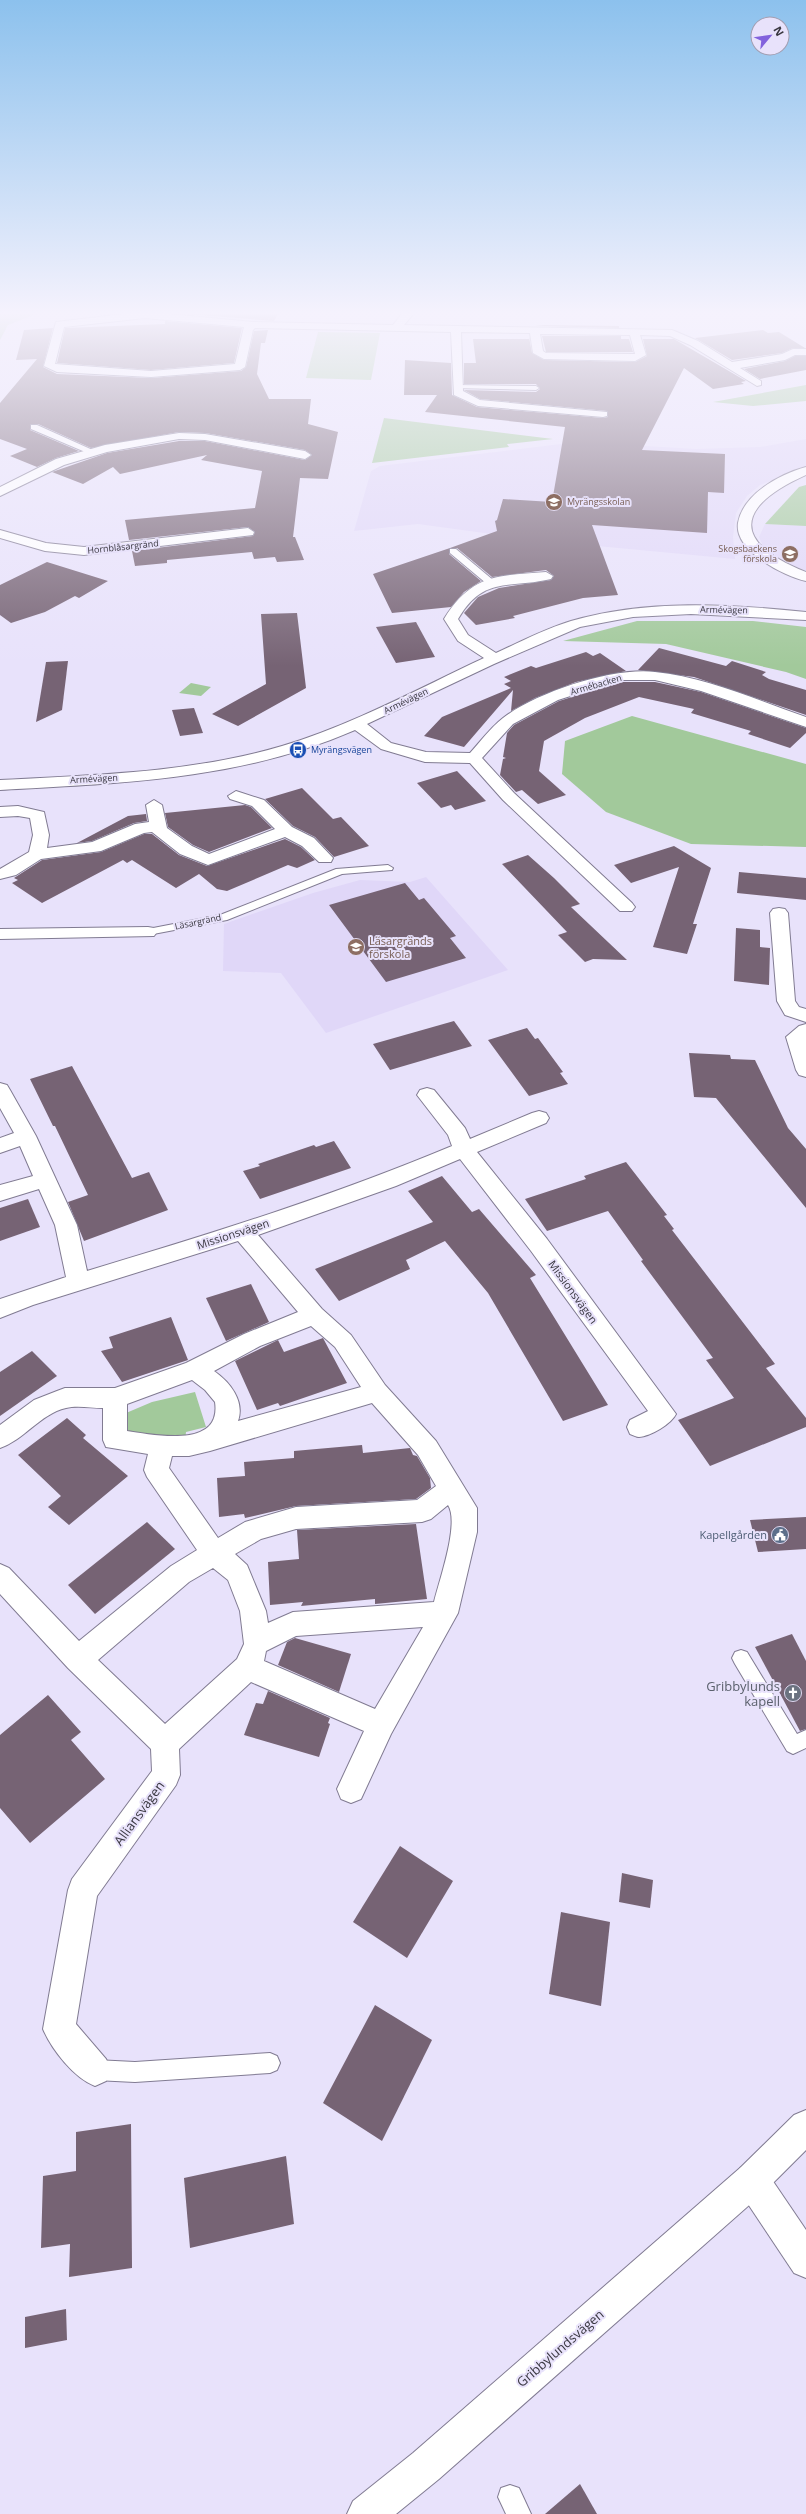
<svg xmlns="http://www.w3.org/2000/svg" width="806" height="2514" viewBox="0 0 806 2514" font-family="'Open Sans',sans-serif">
  <rect width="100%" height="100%" fill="#e8e2fb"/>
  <g fill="#e0d7f8">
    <polygon points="806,439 806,467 760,485 747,496 736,513 733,537 735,559 544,541 418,524 354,531 371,471 380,466 577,442 696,449 760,447"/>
    <polygon points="765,524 806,526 806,571 785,562 763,546 759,537"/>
    <polygon points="426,877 508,970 326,1033 281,973 223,971 224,924 313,893 360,880 410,882"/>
  </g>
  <g fill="#a2c99b">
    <polygon points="0,314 36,314 8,325 0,340"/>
    <polygon points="318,332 380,333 371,380 306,378"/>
    <polygon points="806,385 806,401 753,406 713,402"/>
    <polygon points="384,418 553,439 507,444 509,447 372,463"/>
    <polygon points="806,485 806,526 765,524 799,487"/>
    <polygon points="637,621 753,621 806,627 806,679 786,672 666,644 563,641"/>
    <polygon points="191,683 211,687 201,696 179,693"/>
    <polygon points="632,716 806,764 806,847 691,844 606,812 562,774 565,741"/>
    <polygon points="195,1392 206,1427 186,1432 185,1441 125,1436 119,1416 152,1402"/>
  </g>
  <g fill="#766374">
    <polygon points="187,314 278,314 274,321"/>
    <polygon points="165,321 242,328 234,363 151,370 57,363 65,328 165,324"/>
    <polygon points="544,325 619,326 619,328 535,326"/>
    <polygon points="53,328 43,367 57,374 151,378 241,371 246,367 254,331 268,330 265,343 261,343 257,374 269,399 311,399 308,424 338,432 328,479 300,478 293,537 295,537 304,560 277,562 275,557 254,559 252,552 167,560 167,563 135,566 132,551 253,536 255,532 248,527 129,540 125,520 255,508 262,471 201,460 207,455 120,474 113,467 83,484 52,472 107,453 179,441 205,441 305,460 312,455 305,450 205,433 179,432 91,448 38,424 31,424 30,430 79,451 56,458 37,467 10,456 27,449 0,439 0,403 37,359 16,360 24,330"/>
    <polygon points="763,330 768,333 779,332 805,348 793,348 782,353 732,360 695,338"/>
    <polygon points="542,336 621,336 621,339 629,339 633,352 546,352"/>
    <polygon points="529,337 532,353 544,360 635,362 647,356 643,339 674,339 746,381 741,382 744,384 713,389 684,368 642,450 725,454 724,493 708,492 707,533 592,525 618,595 583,598 513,616 515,618 476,625 464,613 478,597 499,588 551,580 554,576 546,570 492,577 457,548 450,548 497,531 495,521 497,520 503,499 552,502 565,427 425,412 437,395 404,395 405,360 451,363 452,395 477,407 603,418 608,417 607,411 480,399 464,390 536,392 540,389 536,384 464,384 464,363 476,363 473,339 529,339"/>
    <polygon points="795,356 806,356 806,370 760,379 744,369 785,361"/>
    <polygon points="450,548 449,554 481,581 464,592 451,607 392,613 373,574"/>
    <polygon points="47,562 108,581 79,598 75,596 45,612 11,623 0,615 0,585"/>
    <polygon points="297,613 306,688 238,726 212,714 266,684 261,614"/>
    <polygon points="416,622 435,657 396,663 376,627"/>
    <polygon points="659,648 726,666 732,661 766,672 762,675 769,679 806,690 806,715 694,677 638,670"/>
    <polygon points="586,652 593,656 600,653 626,671 576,682 535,698 511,711 513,690 464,747 424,736 442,717 511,688 504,684 511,681 504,677 531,666 536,668"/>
    <polygon points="68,661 62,710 36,722 46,662"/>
    <polygon points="620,682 655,682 701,692 806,728 806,733 790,748 748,734 751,731 691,713 694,709 639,697 585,718 544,741 539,771 566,795 538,804 522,790 516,792 500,775 503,759 506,758 503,757 507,733 514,725 559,701"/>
    <polygon points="194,708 203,733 180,736 172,710"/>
    <polygon points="457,771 486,801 455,810 451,805 441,808 417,783"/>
    <polygon points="302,788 333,819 341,817 369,846 334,857 315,837 293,826 265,799"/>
    <polygon points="245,805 251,807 272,828 209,852 193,845 168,827 165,813"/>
    <polygon points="146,814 147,821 134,823 92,841 77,843 128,816"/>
    <polygon points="144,834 152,834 179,855 207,866 285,839 301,847 315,860 297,868 288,865 227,891 217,889 199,874 176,888 132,860 127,863 123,860 42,903 12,883 18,880 14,878 42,860 101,852"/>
    <polygon points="674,846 711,868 693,924 697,924 687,954 653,947 679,867 631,883 614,865"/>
    <polygon points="528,855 554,878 580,904 571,907 627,960 593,959 585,962 558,935 567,932 502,864"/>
    <polygon points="739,872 806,878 806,900 737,893"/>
    <polygon points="405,883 419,900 424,898 456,936 450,938 466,958 386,982 329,905"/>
    <polygon points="736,928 760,930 760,947 770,948 769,985 734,981"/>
    <polygon points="454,1021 472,1046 390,1070 373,1044"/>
    <polygon points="527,1028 535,1039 538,1038 563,1072 560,1073 568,1084 529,1096 488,1040"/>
    <polygon points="689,1053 730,1055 731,1059 755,1060 788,1128 806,1149 806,1208 716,1098 694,1097"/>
    <polygon points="72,1066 132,1178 149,1172 168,1210 84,1241 68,1202 88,1195 55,1126 53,1126 30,1079"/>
    <polygon points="334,1141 351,1168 260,1199 243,1171 260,1166 258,1164 314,1145 316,1147"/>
    <polygon points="626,1162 667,1215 664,1216 674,1229 672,1230 775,1364 766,1368 806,1418 806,1427 710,1466 678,1420 734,1398 706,1360 713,1358 641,1261 643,1260 608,1211 547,1231 525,1199 586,1179 584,1176"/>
    <polygon points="442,1176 472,1212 479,1209 536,1275 530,1278 608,1405 563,1421 488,1293 445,1241 406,1260 410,1269 339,1301 315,1269 433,1222 408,1191"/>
    <polygon points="28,1199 40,1227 0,1241 0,1208"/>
    <polygon points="251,1284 269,1322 226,1341 206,1298"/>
    <polygon points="171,1317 188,1360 122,1382 101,1351 113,1348 109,1337"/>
    <polygon points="323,1338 347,1383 280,1406 278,1403 257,1410 235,1361 278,1340 284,1352"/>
    <polygon points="32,1351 57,1376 0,1416 0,1372"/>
    <polygon points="67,1418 86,1435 83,1438 128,1476 69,1525 48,1507 61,1496 18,1455"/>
    <polygon points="362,1445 363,1453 410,1448 413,1455 417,1456 430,1478 431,1488 416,1499 296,1506 245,1518 244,1514 219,1517 217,1478 245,1476 244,1462 294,1458 294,1451"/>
    <polygon points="806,1517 806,1549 758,1552 750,1520"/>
    <polygon points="147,1522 175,1549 95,1614 68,1585"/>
    <polygon points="416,1524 427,1599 375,1604 375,1599 301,1606 303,1602 270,1605 268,1562 299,1559 297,1530"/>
    <polygon points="792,1634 806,1661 806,1729 800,1731 755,1647"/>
    <polygon points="295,1638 351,1654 339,1692 278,1665 287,1642"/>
    <polygon points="268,1691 330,1718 328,1723 330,1724 319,1757 244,1735 256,1703 263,1704"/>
    <polygon points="48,1695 81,1732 71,1740 105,1779 30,1843 0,1808 0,1735"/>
    <polygon points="400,1846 453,1881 407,1958 353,1922"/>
    <polygon points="622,1873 653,1880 650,1908 619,1902"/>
    <polygon points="561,1912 610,1922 601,2006 549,1994"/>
    <polygon points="375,2005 432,2040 382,2141 323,2103"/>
    <polygon points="131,2124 132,2268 69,2277 70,2244 41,2248 43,2176 76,2171 76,2132"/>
    <polygon points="286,2156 294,2224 190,2248 184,2178"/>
    <polygon points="66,2309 67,2340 25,2348 25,2317"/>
    <polygon points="580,2484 597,2514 545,2514"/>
  </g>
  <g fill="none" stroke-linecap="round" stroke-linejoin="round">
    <g stroke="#817b92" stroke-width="2">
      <g id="service">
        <polygon points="457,385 536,386 539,388 536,390 455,388"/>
        <polygon points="31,425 37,425 97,452 90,454 31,429"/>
        <polygon points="450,549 456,549 493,580 493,584 487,584 450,553"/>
        <polygon points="388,865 393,868 392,870 342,874 227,920 148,935 142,932 148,929 220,915 336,869"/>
        <polygon points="741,1650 747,1652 797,1734 806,1730 806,1748 793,1754 787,1751 735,1664 732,1658 735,1652"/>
        <polygon points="270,2053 277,2056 280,2063 277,2070 270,2073 135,2082 95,2080 88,2077 85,2070 88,2063 95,2060 135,2062"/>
        <polygon points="510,2485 519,2488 531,2514 506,2514 498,2497 501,2488"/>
      </g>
    </g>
    <g stroke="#817b92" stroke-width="2">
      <g id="minor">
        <path d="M124,314H169L253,322L393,325L402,314H413L404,325L672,330L698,341L732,362L782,354L793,349H806V355H795L785,360L740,368L761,381V385L757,386L690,345L670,336L640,335L646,355L635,361L544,359L533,353L530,333L461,332L463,391L480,400L607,412V416L603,417L478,406L454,395L451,332L255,328L253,330L245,367L240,370L151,377L57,372L44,366L56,322ZM145,318L244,327L235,364L151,371L55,364L64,327ZM540,334L630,335L635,354L546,353L543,351Z"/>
        <polygon points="179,433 205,434 305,451 311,455 305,459 205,440 179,439 107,452 64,465 0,496 0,487 56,459 105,445"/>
        <path d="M806,467V475C735,507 731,542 806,572V581C784,576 734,551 738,523C743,494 780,474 806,467Z"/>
        <polygon points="248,528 254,532 253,535 84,555 45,551 0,538 0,530 46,543 84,547"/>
        <path d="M546,572L553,576L551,579C509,589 484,575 458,619L468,635L496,653C520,642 545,629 571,621C647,599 729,604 806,612V620L691,614L633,617L580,627L494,664L367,724L391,743L426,752L470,753C480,742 491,727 503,718C537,692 613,667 655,672C706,677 757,700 806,717V727L701,691L655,680H620L558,700L513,724L482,758L514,793L632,903L635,907L632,911H620L503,800L470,763L425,762L381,749L355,730C240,780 123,783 0,790V780C95,775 190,773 282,746C352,725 418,689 484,658L458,641L444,619C472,574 497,576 546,572Z"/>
        <polygon points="236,791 264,800 292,827 314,838 333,858 331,862 319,862 302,846 285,837 208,865 180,854 152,832 144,833 101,851 41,859 16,875 0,879 0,869 29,852 33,835 30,818 18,816 0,817 0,807 18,806 44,812 49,835 47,848 92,842 135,824 149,822 146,805 154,800 162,805 167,828 192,846 209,854 275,829 252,806 230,799 228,796"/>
        <polygon points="779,908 785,909 788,913 795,1001 799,1007 806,1009 806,1022 785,1015 777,1001 770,913 773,909"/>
        <polygon points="148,927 154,928 157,932 154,936 0,939 0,929"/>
        <polygon points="806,1024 806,1077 799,1075 796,1070 786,1037 799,1026"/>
        <path d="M0,1083L7,1085L10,1090L36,1136L77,1225L87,1271C210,1234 333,1196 452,1146L448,1135L417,1095L420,1090L427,1088L434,1090L465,1128L470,1139L532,1113L539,1111L546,1113L549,1118L546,1123L477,1152L547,1239L676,1414C671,1424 651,1436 639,1437C637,1437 633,1435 630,1434L627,1427L630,1420L648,1411L531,1251L460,1159L396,1186L258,1235L322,1309L351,1335L385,1385L436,1441L477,1508V1532L458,1613L391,1734L361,1799L351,1803L341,1799L337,1789L364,1731L251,1682L179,1749L180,1775L176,1785L97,1896L76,2024L106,2059L111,2070L106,2081L95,2086C74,2078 52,2050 43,2029L68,1890L72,1879L152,1771L151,1749L68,1668L0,1594V1564L9,1568L79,1641L171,1566L197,1550L147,1477L144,1470L148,1454L106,1447L103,1440V1408C91,1408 77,1405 66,1408C40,1414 24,1440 0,1448V1425L34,1400L57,1391L65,1388H115L186,1363L244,1334L298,1312L238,1241L33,1305L0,1318V1299L66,1277L55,1225L39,1189L0,1201V1185L33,1176L20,1146L0,1153V1138L14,1133L0,1108ZM311,1326L335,1347L361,1387L238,1421C245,1401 230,1382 214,1371L260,1346ZM192,1380L205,1390L215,1402C222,1449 154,1435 127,1431V1404ZM372,1403L418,1455L436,1486L417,1500L296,1507L245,1522L218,1538L169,1468L172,1456H189L210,1451ZM448,1505C460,1523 439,1581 434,1602L293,1612L268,1623L266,1611L247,1565L235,1554L261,1539L296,1529L422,1522L431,1519ZM213,1568L228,1580L240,1611L244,1644L237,1659L165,1724L98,1660L189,1582ZM423,1627L375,1709L264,1661L266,1651L296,1636Z"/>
        <polygon points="752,2163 764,2168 806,2230 806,2278 794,2273 740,2192 735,2180 740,2168"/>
      </g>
    </g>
    <g stroke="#817b92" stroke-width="2">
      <polygon id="tertiary" points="806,2110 806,2150 764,2192 439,2479 396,2514 347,2514 353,2501 413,2453 740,2168 794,2115"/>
    </g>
    <use href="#service" fill="#fff" fill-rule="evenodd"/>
    <use href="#minor" fill="#fff" fill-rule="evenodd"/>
    <use href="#tertiary" fill="#fff" fill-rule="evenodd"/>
  </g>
  <linearGradient id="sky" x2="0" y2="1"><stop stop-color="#8cc1ed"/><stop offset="0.47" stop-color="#f5f2fd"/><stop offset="1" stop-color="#f5f2fd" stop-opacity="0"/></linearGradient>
  <rect width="806" height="666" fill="url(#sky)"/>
  <defs>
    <g id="school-disc" transform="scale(0.9)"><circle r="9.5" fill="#8d6e63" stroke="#e8e2fb"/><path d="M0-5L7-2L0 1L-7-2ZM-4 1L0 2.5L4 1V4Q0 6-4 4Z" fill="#fff"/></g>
    <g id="bus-disc" transform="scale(0.9)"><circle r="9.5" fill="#1a4fb4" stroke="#e8e2fb"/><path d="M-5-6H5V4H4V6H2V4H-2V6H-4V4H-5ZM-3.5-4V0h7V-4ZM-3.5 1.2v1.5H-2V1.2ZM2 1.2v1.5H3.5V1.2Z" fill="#fff"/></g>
    <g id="civic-disc" transform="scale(0.9)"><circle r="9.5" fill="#5c6f8a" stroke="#e8e2fb"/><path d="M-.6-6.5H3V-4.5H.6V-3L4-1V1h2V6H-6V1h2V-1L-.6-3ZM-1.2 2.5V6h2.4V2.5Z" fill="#fff"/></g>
    <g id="church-disc" transform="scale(0.9)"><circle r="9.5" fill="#6b7280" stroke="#e8e2fb"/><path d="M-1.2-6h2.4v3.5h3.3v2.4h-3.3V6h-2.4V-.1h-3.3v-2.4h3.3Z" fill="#fff"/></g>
  </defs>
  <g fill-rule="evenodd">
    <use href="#school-disc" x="554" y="502"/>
    <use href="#school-disc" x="790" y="554"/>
    <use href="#bus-disc" x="298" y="750"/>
    <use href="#school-disc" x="356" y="947"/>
    <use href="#civic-disc" x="780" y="1535"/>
    <use href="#church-disc" x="793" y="1693"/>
  </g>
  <g text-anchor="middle" stroke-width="4" stroke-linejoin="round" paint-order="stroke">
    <g font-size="9" fill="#785e54" stroke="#e8e2fb" text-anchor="start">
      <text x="567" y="505">Myrängsskolan</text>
      <text x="777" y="552" text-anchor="end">Skogsbackens<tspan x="777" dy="10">förskola</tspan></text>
    </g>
    <g font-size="9" fill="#3a3841" stroke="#e8e2fb">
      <text transform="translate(123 547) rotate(-6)" y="3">Hornblåsargränd</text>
      <text transform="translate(724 610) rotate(1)" y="3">Armévägen</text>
      <text transform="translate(596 685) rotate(-16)" y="3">Armébacken</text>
      <text transform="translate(406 701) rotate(-26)" y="3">Armévägen</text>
      <text transform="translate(94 779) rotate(-3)" y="3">Armévägen</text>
      <text transform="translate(198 922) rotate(-12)" y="3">Läsargränd</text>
    </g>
    <g font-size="9" fill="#164399" stroke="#e8e2fb" text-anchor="start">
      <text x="311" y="753">Myrängsvägen</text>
    </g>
    <g font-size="11" fill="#785e54" stroke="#e8e2fb" text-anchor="start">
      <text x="369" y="945">Läsargränds<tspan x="369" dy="13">förskola</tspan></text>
    </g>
    <g font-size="11" fill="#3a3841" stroke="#e8e2fb">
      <text transform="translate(233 1234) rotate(-18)" y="4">Missionsvägen</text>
      <text transform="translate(573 1292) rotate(54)" y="4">Missionsvägen</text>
    </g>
    <g font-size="11" fill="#4e5e75" stroke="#e8e2fb" text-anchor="end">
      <text x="767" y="1539">Kapellgården</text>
    </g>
    <g font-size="13" fill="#5b616d" stroke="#e8e2fb" text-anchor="end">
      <text x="780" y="1691">Gribbylunds<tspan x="780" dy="15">kapell</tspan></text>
    </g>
    <g font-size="13" fill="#3a3841" stroke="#e8e2fb">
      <text transform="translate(139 1813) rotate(-54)" y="5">Alliansvägen</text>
      <text transform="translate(560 2348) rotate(-41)" y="5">Gribbylundsvägen</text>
    </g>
  </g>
  <g transform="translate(770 36) rotate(61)"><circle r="19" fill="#e8e2fb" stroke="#a29eb1"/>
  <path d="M0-3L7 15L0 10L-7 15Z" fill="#8262dd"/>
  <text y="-6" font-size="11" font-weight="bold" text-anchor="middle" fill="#3a3841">N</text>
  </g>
</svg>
